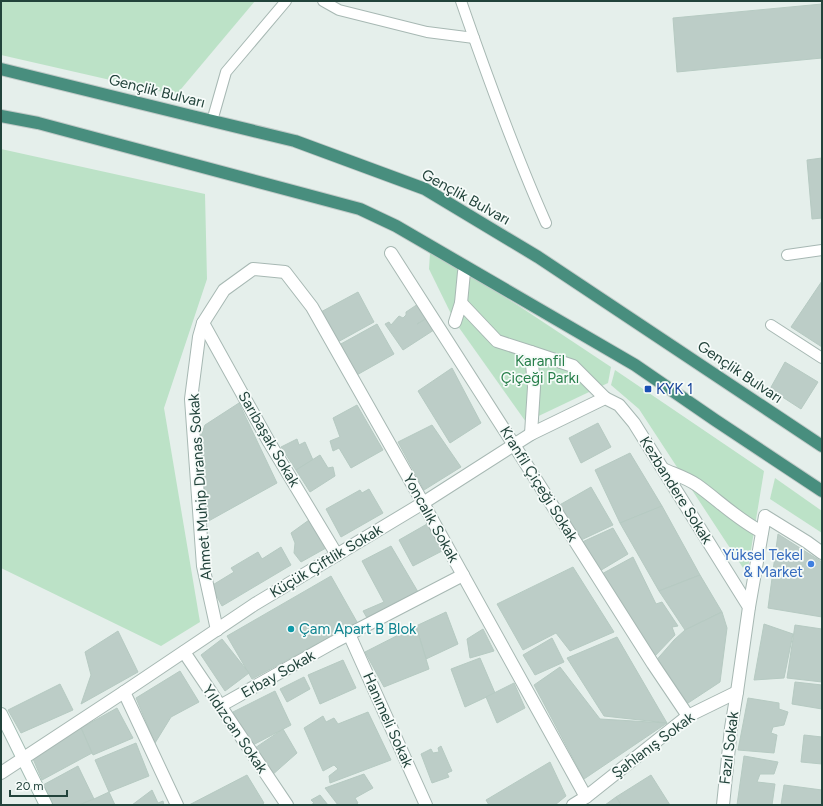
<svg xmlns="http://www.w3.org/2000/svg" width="823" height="806" viewBox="0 0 823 806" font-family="Figtree,sans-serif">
  <rect width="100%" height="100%" fill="#e5efeb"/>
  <g fill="#bce2c7">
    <polygon points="1,1 255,1 176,95 1,55"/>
    <polygon points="1,149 205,194 207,279 164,408 200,622 161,646 1,568"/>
    <polygon points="430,253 464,272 519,306 611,367 608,383 526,422 455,322 429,269"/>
    <polygon points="615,370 764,471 747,574 639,409 611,385"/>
    <polygon points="775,478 822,511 822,533 770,499"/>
  </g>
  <g fill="#bccdc7" stroke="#b6cac2">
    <polygon points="822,4 822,58 677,72 673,18"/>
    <polygon points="822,158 822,218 812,219 807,160"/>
    <polygon points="822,281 822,347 791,327"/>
    <polygon points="358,292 374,322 336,343 319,313"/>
    <polygon points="418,304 427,318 417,324 429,317 437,328 403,350 385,324 389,322 391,325 399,316 403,318 406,315 406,312"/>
    <polygon points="377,324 394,354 355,376 339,345"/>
    <polygon points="785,362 818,382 801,409 770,389"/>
    <polygon points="452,368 481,423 450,443 418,391"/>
    <polygon points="239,403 277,483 205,523 199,469 200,439 205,425"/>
    <polygon points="357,405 383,450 351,468 339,448 333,451 330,441 340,437 333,418"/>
    <polygon points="598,423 611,447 581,463 569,438"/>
    <polygon points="432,425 461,467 424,490 398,442"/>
    <polygon points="297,439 299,445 305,442 313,460 296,470 281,447"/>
    <polygon points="630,453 662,506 620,523 595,470"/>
    <polygon points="320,455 328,468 333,467 335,476 310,492 296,470"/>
    <polygon points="591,487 613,525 579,541 556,507"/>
    <polygon points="369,489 383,513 341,537 326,509 360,490 362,493"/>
    <polygon points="662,506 700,575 659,591 620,523"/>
    <polygon points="309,520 326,548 301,562 294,553 295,543 291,533"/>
    <polygon points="427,524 442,551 413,566 399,540"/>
    <polygon points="613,528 628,554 598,572 580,543"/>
    <polygon points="778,534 822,562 822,617 768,608"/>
    <polygon points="391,546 421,597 370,623 363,611 384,602 362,561"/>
    <polygon points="281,547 291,565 222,606 211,586 234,572 231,568 258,552 262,559"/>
    <polygon points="633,557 656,604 662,602 678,626 672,627 675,635 653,658 598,576"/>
    <polygon points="573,567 614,632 570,651 556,633 523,650 497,604"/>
    <polygon points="700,575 722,612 685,630 659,591"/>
    <polygon points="331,576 357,622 252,679 227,636"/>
    <polygon points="446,612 458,644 426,659 416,626"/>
    <polygon points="722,612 727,628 720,682 682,707 653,664 674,640 685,630"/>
    <polygon points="764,624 793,634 784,678 754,680"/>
    <polygon points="795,625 822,629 822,682 787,678"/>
    <polygon points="416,626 429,669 384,687 365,652"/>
    <polygon points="483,629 494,651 470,658 467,639"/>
    <polygon points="118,631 138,672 81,704 91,675 85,652"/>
    <polygon points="617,637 667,723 604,716 567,658"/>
    <polygon points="552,638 564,662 535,675 523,655"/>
    <polygon points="222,639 249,673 225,691 201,655"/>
    <polygon points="480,658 495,693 465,707 451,669"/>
    <polygon points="343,660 356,688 320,704 308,675"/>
    <polygon points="560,667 600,719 667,723 584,779 534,685"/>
    <polygon points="180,671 199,702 171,717 155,743 136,698"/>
    <polygon points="304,677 310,689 287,702 280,689"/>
    <polygon points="795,682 822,685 822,709 792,704"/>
    <polygon points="514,683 525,708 497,723 486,697"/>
    <polygon points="60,684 73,710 21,733 8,710"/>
    <polygon points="275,691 291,725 251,746 233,712"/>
    <polygon points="748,698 779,703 779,709 788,712 784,725 773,727 771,733 777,735 774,753 738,750"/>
    <polygon points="117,708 133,738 93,755 81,728"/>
    <polygon points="368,712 391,760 330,783 329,776 338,769 334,765 323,771 304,728 323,716 326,722 334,718 338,724"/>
    <polygon points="81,728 92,753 42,780 31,754"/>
    <polygon points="283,729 297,753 271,776 252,750"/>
    <polygon points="804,735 822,737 822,764 801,762"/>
    <polygon points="136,743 149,776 109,792 95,760"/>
    <polygon points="441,746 452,771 447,773 449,777 432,783 421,754 431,749 433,753 439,752 438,748"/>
    <polygon points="744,756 778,762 774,774 760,774 757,782 775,784 772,805 737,805"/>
    <polygon points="550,762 566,796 555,805 489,805 486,800"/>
    <polygon points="78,766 94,799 79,805 53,805 43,785"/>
    <polygon points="364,774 373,788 355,798 358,803 355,805 338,805 325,788"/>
    <polygon points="247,775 264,803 261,805 189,805"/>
    <polygon points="651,775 670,805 621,805 616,797"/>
    <polygon points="784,785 822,790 822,805 781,805"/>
    <polygon points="152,790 158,803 163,801 164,805 132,805"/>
    <polygon points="109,792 115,805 79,805 94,799"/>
    <polygon points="320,795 328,805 311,805 314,803 311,800"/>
    <polygon points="616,797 621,805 605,805"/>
  </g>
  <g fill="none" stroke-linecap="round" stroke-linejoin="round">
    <g stroke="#a7b8b3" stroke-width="12">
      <g id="service">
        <polyline points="323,1 339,10 427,32 474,38"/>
        <path d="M461,1C487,76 514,151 546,223"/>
        <polyline points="212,121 226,72 286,1"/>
        <polyline points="787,255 822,250"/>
        <polyline points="771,325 822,358"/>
      </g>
    </g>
    <g stroke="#a7b8b3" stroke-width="14">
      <g id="pedestrian">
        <polyline points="461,303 464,272"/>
        <polyline points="455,322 461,303 497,341 531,352"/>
        <polyline points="531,434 534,387 531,352 573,366 605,398"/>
        <path d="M663,469C674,474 687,478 697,485C718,500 738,520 762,532"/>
      </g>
    </g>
    <g stroke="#a7b8b3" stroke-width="14">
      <g id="minor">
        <polyline points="391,253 514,445 653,664 688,716"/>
        <polyline points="203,323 269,442 337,555"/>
        <polyline points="749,607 765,516 807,542 822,553"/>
        <polyline points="217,630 203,566 191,399 199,337 203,323 224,290 253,269 285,272 312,307 423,503 586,797"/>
        <polyline points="349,634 426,805"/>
        <polyline points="184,652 287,805"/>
        <polyline points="124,692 177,805"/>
        <polyline points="220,706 334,642 463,575"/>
        <polyline points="1,773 124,692 255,604 423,503 531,434 605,398 619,405 634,423 749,607 737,692 731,728 723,805"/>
        <polyline points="573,805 586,797 688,716 737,692"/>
      </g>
    </g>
    <g stroke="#a2bcb3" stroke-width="14">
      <polyline id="secondary" points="1,714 46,805"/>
    </g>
    <g stroke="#c1cac8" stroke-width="14">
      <g id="trunk">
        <polyline points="1,69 196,117 295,141 425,189 538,257 822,446"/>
        <polyline points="1,116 38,123 360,209 396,226 635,365 715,420 822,491"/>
      </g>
    </g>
    <use href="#service" stroke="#fff" stroke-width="10"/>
    <use href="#pedestrian" stroke="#fff" stroke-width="12"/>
    <use href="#minor" stroke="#fff" stroke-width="12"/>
    <use href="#secondary" stroke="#fff" stroke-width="12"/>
    <use href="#trunk" stroke="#488e7e" stroke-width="12"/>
  </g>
  <rect fill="#1a4fb4" stroke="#f6fbf9" stroke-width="1.5" x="644" y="385" width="8" height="8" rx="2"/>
  <circle fill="#3f7fe0" stroke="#f6fbf9" stroke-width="1.5" cx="811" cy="564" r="4"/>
  <circle fill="#0f9aa8" stroke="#f6fbf9" stroke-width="1.5" cx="291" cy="629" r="4"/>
  <g text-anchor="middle" stroke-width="3.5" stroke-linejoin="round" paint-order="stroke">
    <g font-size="15" fill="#22433b" stroke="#f6fbf9">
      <text transform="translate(157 91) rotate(14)" y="5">Gençlik Bulvarı</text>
      <text transform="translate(466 197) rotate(29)" y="5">Gençlik Bulvarı</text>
      <text transform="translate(740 372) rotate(34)" y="5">Gençlik Bulvarı</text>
      <text transform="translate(269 439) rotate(60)" y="5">Sarıbaşak Sokak</text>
      <text transform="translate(539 484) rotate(58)" y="5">Kranfil Çiçeği Sokak</text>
      <text transform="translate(200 487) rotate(-94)" y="5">Ahmet Muhip Dıranas Sokak</text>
      <text transform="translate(676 490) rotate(58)" y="5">Kezbandere Sokak</text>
      <text transform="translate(431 518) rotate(61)" y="5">Yoncalık Sokak</text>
      <text transform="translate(326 561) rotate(-31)" y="5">Küçük Çiftlik Sokak</text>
      <text transform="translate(278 674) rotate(-29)" y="5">Erbay Sokak</text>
      <text transform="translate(388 720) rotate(66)" y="5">Hanımeli Sokak</text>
      <text transform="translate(235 729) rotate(56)" y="5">Yıldızcan Sokak</text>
      <text transform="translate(653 745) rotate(-37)" y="5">Şahlanış Sokak</text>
      <text transform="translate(729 748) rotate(-83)" y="5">Fazıl Sokak</text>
    </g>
    <g font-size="15" fill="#277f4a" stroke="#f6fbf9">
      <text x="540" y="366">Karanfil<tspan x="540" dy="17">Çiçeği Parkı</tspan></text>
    </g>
    <g font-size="15" fill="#164399" stroke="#f6fbf9" text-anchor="start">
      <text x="656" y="394">KYK 1</text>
    </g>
    <g font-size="15" fill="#366cbe" stroke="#f6fbf9" text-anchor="end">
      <text x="803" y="560">Yüksel Tekel<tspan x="803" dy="17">&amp; Market</tspan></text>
    </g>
    <g font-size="15" fill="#0d838f" stroke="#f6fbf9" text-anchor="start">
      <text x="299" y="634">Çam Apart B Blok</text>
    </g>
  </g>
  <rect width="823" height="806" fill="none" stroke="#22433b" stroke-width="4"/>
  <path d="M10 790v6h57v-6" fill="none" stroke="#22433b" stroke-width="2"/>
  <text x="16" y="790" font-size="12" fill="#22433b" stroke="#f6fbf9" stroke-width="3" paint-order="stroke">20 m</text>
</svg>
